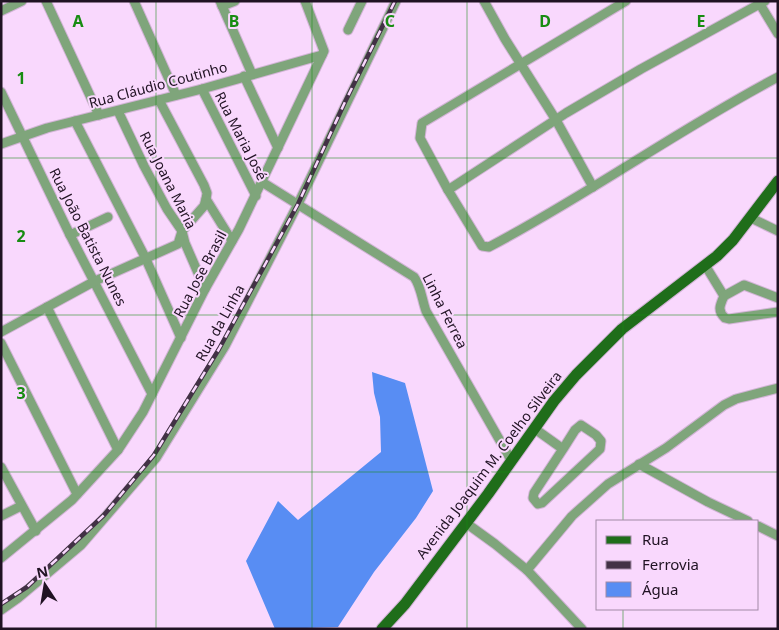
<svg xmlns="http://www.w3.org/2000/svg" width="779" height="630" viewBox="0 0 779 630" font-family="'Noto Sans',sans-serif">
  <rect width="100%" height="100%" fill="#f9d8fd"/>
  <polygon fill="#588df3" points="372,372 405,383 433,491 416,518 374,572 338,627 275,629 246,561 278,501 298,520 381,452 380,417 374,393"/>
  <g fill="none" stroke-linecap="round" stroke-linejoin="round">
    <g stroke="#d2b4d6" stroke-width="11">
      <g id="minor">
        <polyline points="46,1 99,115"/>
        <polyline points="134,1 176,95"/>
        <polyline points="220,1 252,74"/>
        <polyline points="484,1 505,39 556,120 593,187"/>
        <path d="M626,1L422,123L420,138L448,190L482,246L489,247C588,195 679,129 778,77"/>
        <polyline points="758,1 778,34"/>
        <polyline points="222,6 235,1"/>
        <polyline points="1,11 22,1"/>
        <polyline points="348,30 362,1"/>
        <polyline points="244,76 278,148"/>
        <polyline points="202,89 256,196"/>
        <polyline points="1,92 70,235 152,394"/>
        <polyline points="159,100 204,185 207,193 206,199 232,241"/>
        <polyline points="118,111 144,166 167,209 182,231 185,243 205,289"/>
        <polyline points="75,121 145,257 181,338"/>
        <polyline points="1,144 47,128 202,89 322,55"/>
        <path d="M262,182L414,277C421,286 422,300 426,311L511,460"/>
        <polyline points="448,190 566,113 641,69 765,1"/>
        <polyline points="751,218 778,231"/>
        <polyline points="70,235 108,217"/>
        <path d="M705,265L724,296C720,305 717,311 725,318L729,319L778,312"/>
        <polyline points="724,296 744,285 778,298"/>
        <polyline points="47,307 118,450"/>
        <polyline points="1,332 95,281 178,244 182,231 204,206 206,199"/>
        <polyline points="1,343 77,494"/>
        <polyline points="535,429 563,449 534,493 533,498 538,504 542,503 600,449 601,441 596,435 581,425 575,430 563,449"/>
        <polyline points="639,464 708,502 748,521"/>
        <polyline points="1,467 36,531"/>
        <polyline points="1,516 21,506"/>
        <polyline points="466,523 495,544 527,570 582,629"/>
        <polyline points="758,526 778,536"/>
        <polyline points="1,558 72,500 118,450 143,412 205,289 239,229 324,51 305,1"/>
        <polyline points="527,570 572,516 608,484 666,448 724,405 736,399 778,388"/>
        <polyline points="1,610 18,598 81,545 156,458 225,346 298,204 396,1"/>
      </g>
    </g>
    <g stroke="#d2b4d6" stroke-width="13">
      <polyline id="major" points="382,629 405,604 488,494 554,401 576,375 622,329 717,256 733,240 778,181"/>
    </g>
    <use href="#minor" stroke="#7fa57b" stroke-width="9"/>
    <use href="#major" stroke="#1f6d1a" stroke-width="11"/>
    <g stroke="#423145" stroke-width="4.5">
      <polyline id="rail" points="1,604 27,587 104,515 154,455 219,349 298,204 345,102 395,1"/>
    </g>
    <use href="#rail" stroke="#f9d8fd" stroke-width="2.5" stroke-dasharray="8" stroke-linecap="butt"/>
  </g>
  <path fill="none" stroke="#188c12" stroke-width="1" stroke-opacity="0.55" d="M156,1V629M312,1V629M467,1V629M623,1V521M1,158H778M1,315H778M1,472H778M623,609V629"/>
  <g text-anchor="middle" stroke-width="4" stroke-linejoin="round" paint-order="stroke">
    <g font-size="14" fill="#201223" stroke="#f9d8fd">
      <text transform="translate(158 85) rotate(-15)" y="5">Rua Cláudio Coutinho</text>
      <text transform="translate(241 136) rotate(63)" y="5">Rua Maria José</text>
      <text transform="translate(168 180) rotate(63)" y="5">Rua Joana Maria</text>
      <text transform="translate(88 237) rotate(63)" y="5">Rua João Batista Nunes</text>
      <text transform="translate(200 274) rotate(-62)" y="5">Rua Jose Brasil</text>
      <text transform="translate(445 311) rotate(63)" y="5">Linha Ferrea</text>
      <text transform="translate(220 323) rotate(-61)" y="5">Rua da Linha</text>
      <text transform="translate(489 465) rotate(-53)" y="5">Avenida Joaquim M. Coelho Silveira</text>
    </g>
  </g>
  <g font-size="16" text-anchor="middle" font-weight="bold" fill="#188c12" stroke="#f9d8fd" stroke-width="4" stroke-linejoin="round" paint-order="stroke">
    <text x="78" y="27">A</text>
    <text x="234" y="27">B</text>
    <text x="390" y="27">C</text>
    <text x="545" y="27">D</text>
    <text x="701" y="27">E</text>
    <text x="21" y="84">1</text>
    <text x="21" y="242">2</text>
    <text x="21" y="399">3</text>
  </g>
  <rect width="779" height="630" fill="none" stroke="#201223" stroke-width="5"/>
  <rect x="596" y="520" width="162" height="90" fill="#f9d8fd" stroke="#a289a6"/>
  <rect x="606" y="536" width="25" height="8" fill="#1f6d1a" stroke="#a289a6"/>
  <text x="642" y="545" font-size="15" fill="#201223">Rua</text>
  <rect x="606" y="561" width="25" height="8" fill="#423145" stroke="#a289a6"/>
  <text x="642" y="570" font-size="15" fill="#201223">Ferrovia</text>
  <rect x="606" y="582" width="25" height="15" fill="#588df3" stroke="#a289a6"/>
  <text x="642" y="595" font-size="15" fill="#201223">Água</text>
  <g transform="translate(45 585) rotate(348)" stroke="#f9d8fd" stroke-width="4" paint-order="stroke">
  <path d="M0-4L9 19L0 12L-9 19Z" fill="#201223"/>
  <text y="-8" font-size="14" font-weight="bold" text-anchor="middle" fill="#201223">N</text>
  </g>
</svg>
